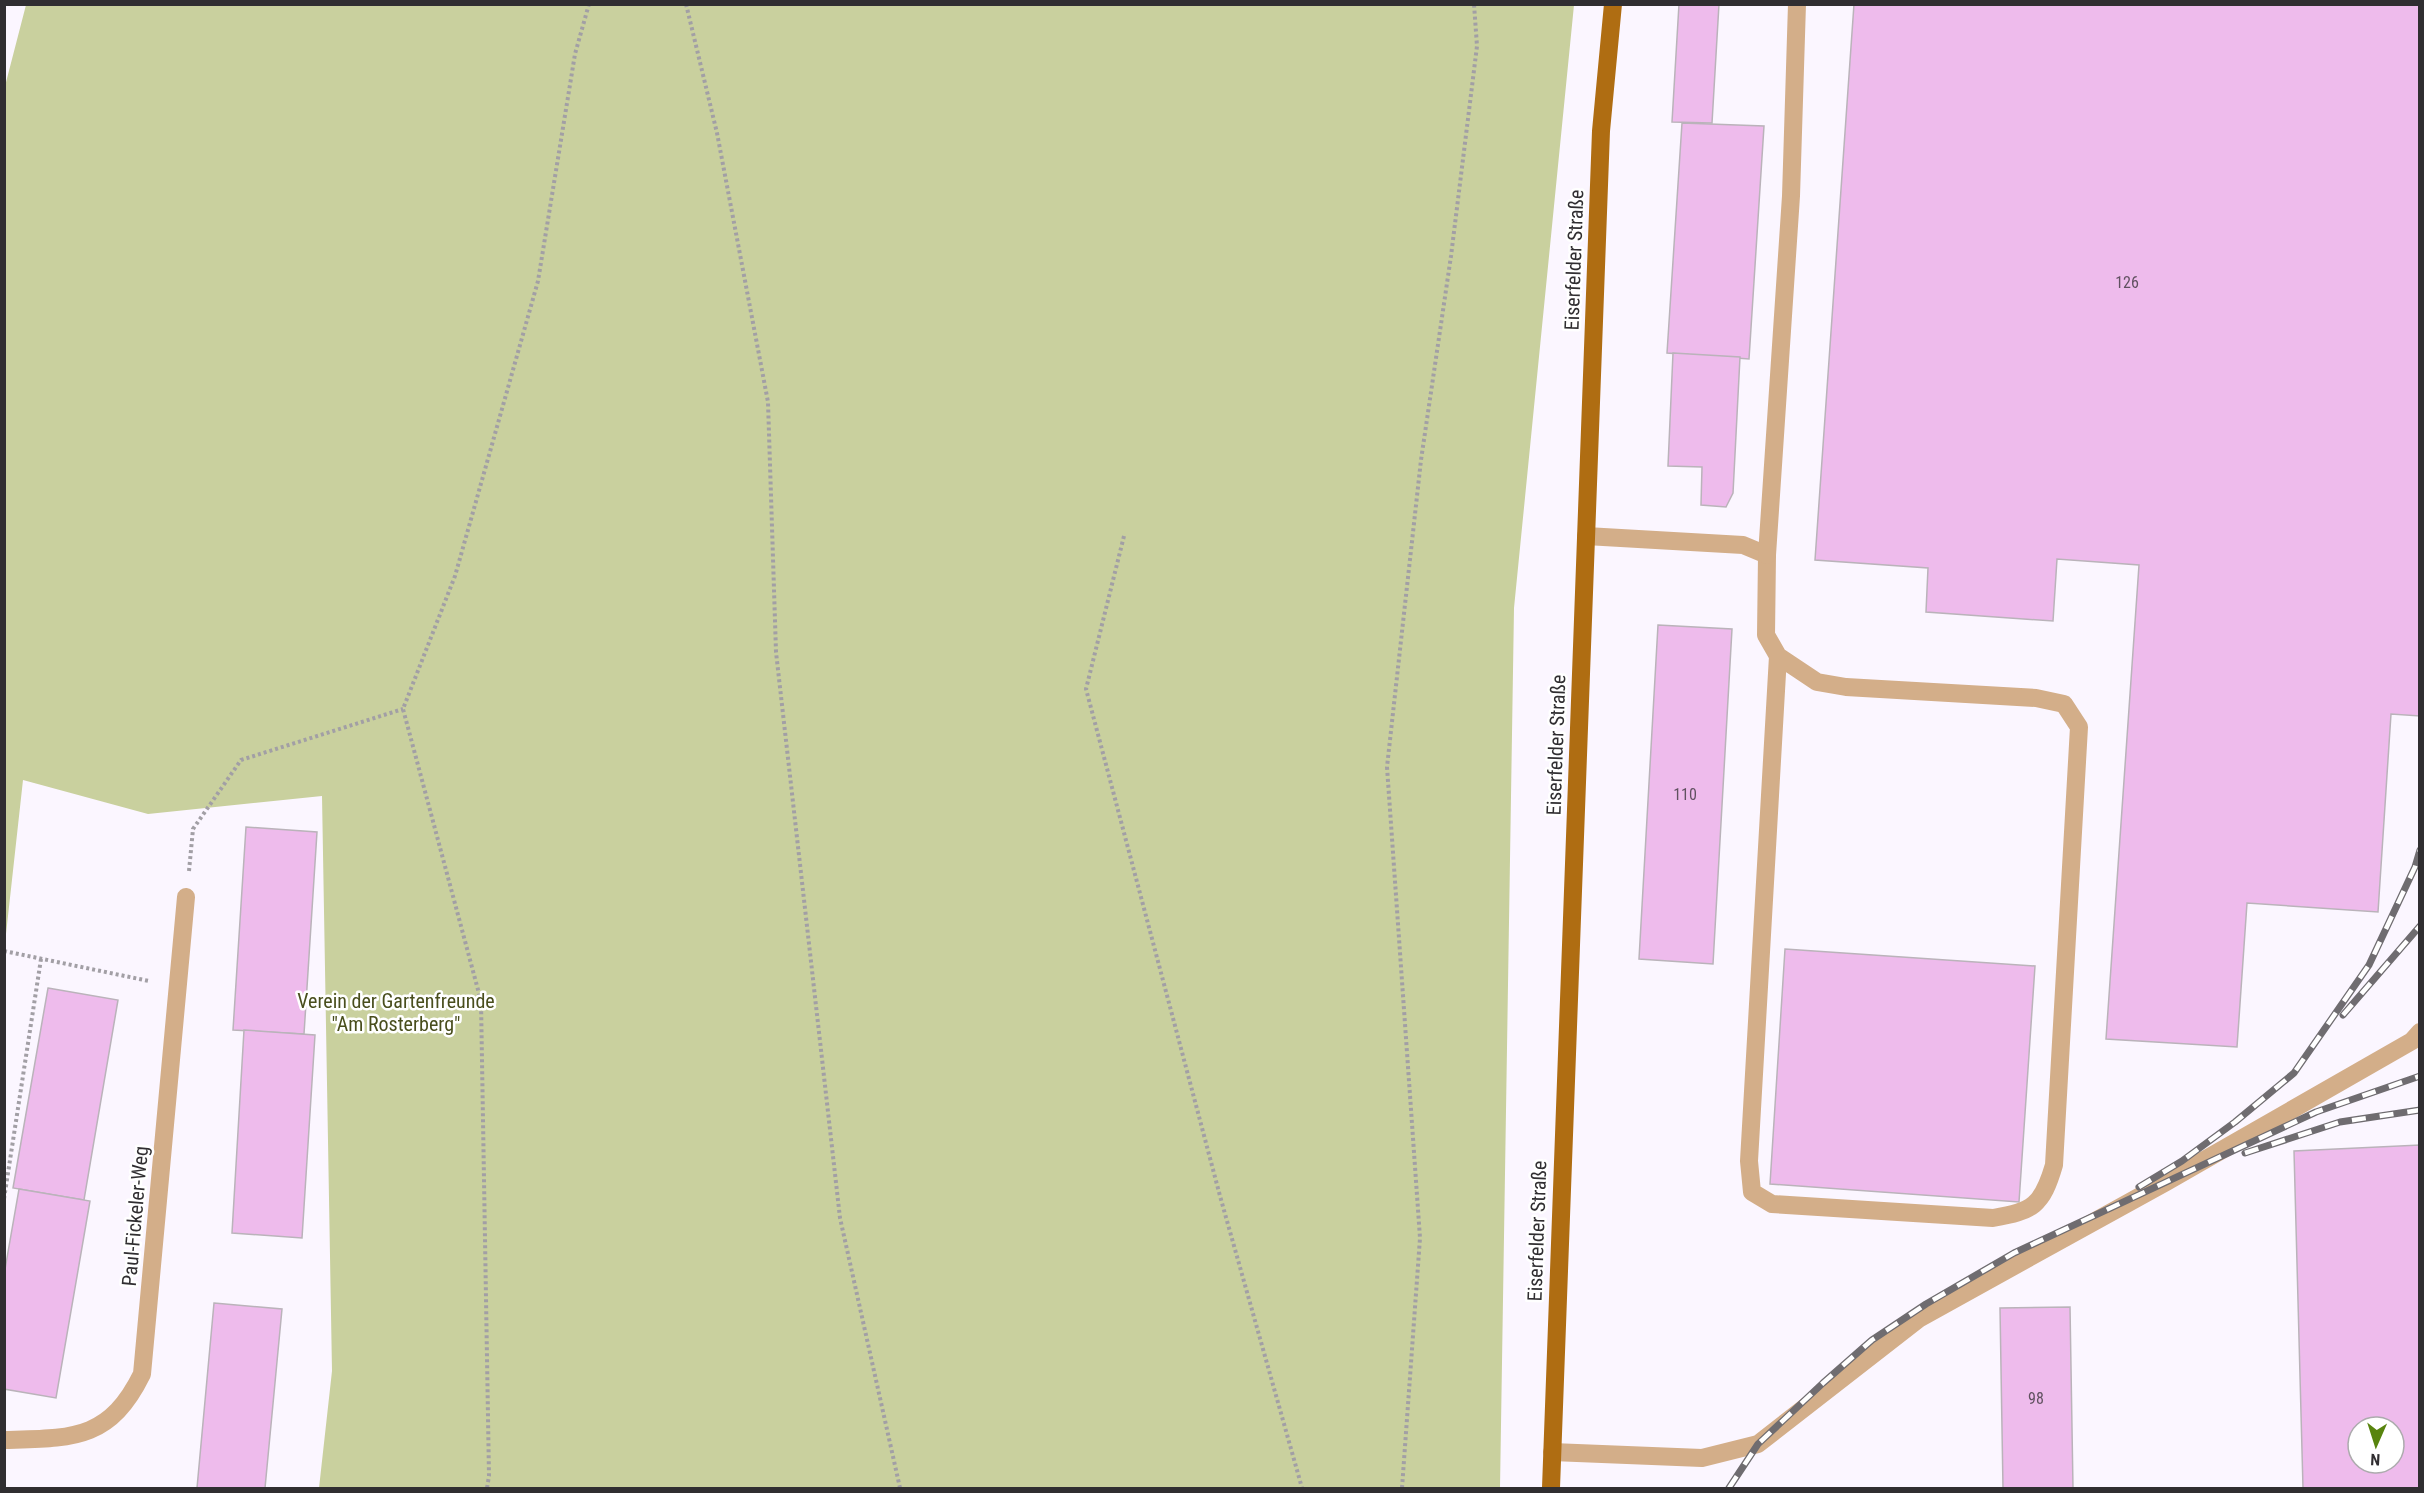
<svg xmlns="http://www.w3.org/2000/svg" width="2424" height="1493" viewBox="0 0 2424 1493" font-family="'Roboto Condensed',sans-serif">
  <rect width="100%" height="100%" fill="#fbf6ff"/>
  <polygon fill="#c9d09e" points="26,5 1574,5 1514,608 1500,1488 319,1488 332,1371 322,796 148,814 23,780 5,943 4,90"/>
  <g fill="#eebbec" stroke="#bab3ba" stroke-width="1.5" fill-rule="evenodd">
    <polygon points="1679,4 1719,4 1712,123 1672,122"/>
    <polygon points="1854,4 2420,4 2420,716 2391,714 2378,912 2247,903 2237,1047 2106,1039 2139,565 2057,559 2053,621 1926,612 1928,568 1815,560"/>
    <polygon points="1682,123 1764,126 1749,359 1667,353"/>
    <polygon points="1673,353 1740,357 1733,493 1726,507 1701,505 1702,467 1668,466"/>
    <polygon points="1658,625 1732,629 1713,964 1639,959"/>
    <polygon points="246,827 317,832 304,1034 233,1030"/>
    <polygon points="1785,949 2035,966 2019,1202 1770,1184"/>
    <polygon points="48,988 118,1000 84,1200 13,1188"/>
    <polygon points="244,1030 315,1035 302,1238 232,1233"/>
    <path d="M2420,1145V1488H2303L2294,1151ZM2358,1427H2394V1463H2358Z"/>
    <polygon points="19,1189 90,1201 56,1398 4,1389 4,1275"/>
    <polygon points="214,1303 282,1309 265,1488 197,1488"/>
    <polygon points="2070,1307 2073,1488 2003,1488 2000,1308"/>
  </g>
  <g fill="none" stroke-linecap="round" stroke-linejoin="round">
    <g stroke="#a29fa5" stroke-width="4" stroke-dasharray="3 3" stroke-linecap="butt">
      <polyline points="686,4 717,133 768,402 776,652 840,1218 900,1488"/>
      <polyline points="1124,536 1086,689 1220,1196 1302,1488"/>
      <polyline points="189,871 193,829 241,760 403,709"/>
      <polyline points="4,951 149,981"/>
      <polyline points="4,1199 41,959"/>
      <polyline points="487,1488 489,1476 481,1001 403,709 455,576 538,281 575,54 589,4"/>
      <polyline points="1402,1488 1420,1238 1387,767 1421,460 1451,256 1477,46 1474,4"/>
    </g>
    <g stroke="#d3ae89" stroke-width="18">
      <path d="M1586,536L1743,545L1767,555L1766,635L1778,656L1817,682L1846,687L2036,698L2064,704L2079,727L2054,1165C2042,1206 2033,1211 1993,1218L1772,1204L1752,1192L1749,1161L1778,656"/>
      <polyline points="1767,555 1791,196 1797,4"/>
      <path d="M4,1440C72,1438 109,1441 142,1374L186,897"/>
      <polyline points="1552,1452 1702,1458 1758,1444 1920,1318 2166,1182 2412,1041 2420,1032"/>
    </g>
    <polyline stroke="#af6d12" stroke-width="18" points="1551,1488 1601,131 1613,4"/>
    <g stroke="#6f6c70" stroke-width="7">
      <g id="rail">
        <polyline points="2343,1015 2420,926"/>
        <polyline points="2245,1153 2340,1122 2420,1110"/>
        <polyline points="2139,1187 2182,1161 2235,1122 2294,1073 2369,965 2415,867 2420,850"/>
        <polyline points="1729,1488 1758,1444 1823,1383 1872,1340 1926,1304 2014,1253 2316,1112 2420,1076"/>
      </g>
    </g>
    <use href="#rail" stroke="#fff" stroke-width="4.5" stroke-dasharray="14" stroke-linecap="butt"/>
  </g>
  <g text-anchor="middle" stroke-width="5" stroke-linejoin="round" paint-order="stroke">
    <g font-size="16" fill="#605160">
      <text x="2127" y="288">126</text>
      <text x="1685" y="800">110</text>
      <text x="2036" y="1404">98</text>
    </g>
    <g font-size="20" fill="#302e31" stroke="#fff">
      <text transform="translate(1574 260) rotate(-88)" y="7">Eiserfelder Straße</text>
      <text transform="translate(1556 745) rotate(-88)" y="7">Eiserfelder Straße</text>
      <text transform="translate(135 1216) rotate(-85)" y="7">Paul-Fickeler-Weg</text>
      <text transform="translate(1537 1231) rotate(-88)" y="7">Eiserfelder Straße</text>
    </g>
    <g font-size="20" fill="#494e1d" stroke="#fff">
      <text x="396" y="1008">Verein der Gartenfreunde<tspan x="396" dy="23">"Am Rosterberg"</tspan></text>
    </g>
  </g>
  <rect width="2424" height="1493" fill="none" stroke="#302e31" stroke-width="12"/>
  <g transform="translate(2376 1445) rotate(183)"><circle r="28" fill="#ffffff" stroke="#acabad" stroke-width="1.5"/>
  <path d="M0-4.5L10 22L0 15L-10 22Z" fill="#58840e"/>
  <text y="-9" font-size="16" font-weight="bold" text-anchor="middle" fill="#302e31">N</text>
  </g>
</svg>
